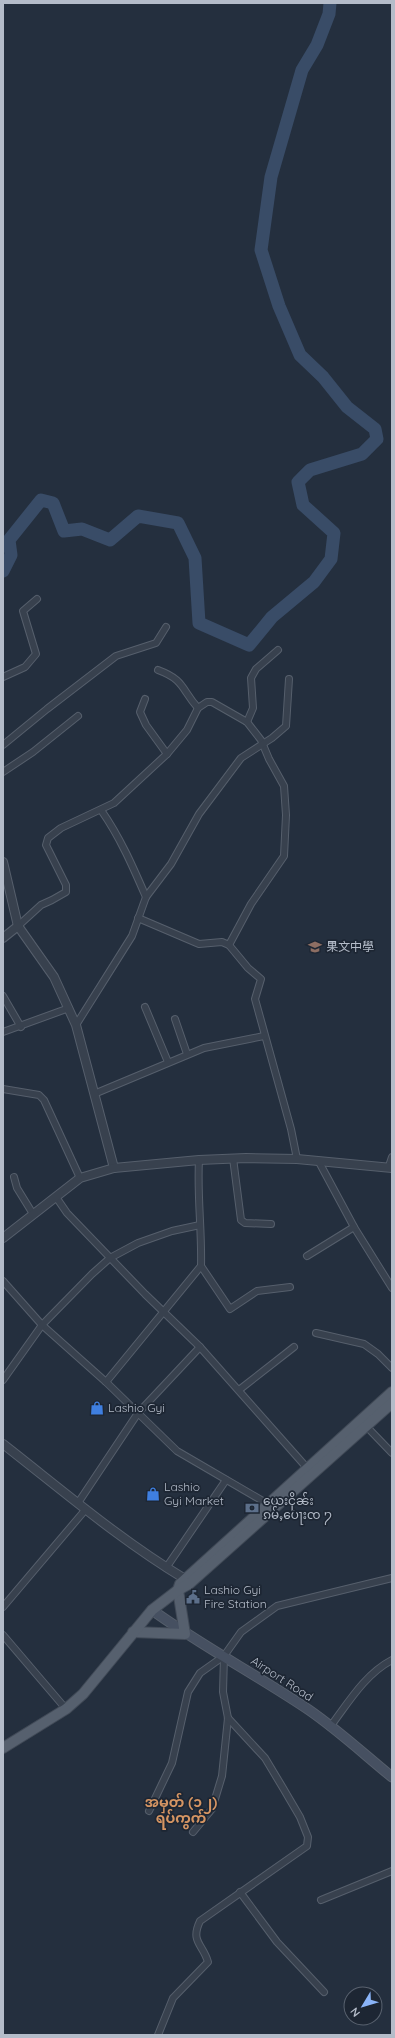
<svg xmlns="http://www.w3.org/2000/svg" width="395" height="2038" viewBox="0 0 395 2038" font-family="Quicksand,'Noto Sans SC','Noto Sans Myanmar',sans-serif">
  <rect width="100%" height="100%" fill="#242f3e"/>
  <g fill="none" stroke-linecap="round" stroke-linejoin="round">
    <polyline stroke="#394c67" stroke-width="13" points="3,571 11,555 9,540 41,500 53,503 64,531 82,529 110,540 138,516 178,523 195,558 199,623 249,645 272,617 314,582 331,559 334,533 303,505 298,482 310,470 362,454 377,439 375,429 347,407 323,377 300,355 279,306 261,250 271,177 302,70 317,45 329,14 330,3"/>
    <g stroke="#565f6c" stroke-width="8">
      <g id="minor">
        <path d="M158,670C185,680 181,689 198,708"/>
        <polyline points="3,677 25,667 36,654 23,611 37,599"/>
        <polyline points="145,699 140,712 146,725 167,754"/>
        <polyline points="247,722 253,708 251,678 256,669 278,650"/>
        <polyline points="3,745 47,709 116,656 156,643 166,627"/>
        <polyline points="3,772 33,752 78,716"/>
        <path d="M101,810C120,837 133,867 146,897"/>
        <polyline points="18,926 41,905 52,900 66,892 66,885 46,845 48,838 61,828 114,803 167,754 187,730 198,708 207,702 212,702 247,722 261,740 269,759 284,786 286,815 284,856 251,904 229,945 222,942 199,944 138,918"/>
        <polyline points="229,945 248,968 261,979 255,999 291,1129 297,1159"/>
        <polyline points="3,996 21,1027"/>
        <polyline points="145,1007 168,1062"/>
        <polyline points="175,1019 187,1054"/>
        <polyline points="76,1025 132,936 146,897 171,864 199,814 241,758 272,738 286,726 289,679"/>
        <polyline points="3,1032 69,1008"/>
        <polyline points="3,1089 39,1095 44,1100 80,1178"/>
        <polyline points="94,1094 204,1048 264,1036"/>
        <polyline points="233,1158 241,1220 245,1223 271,1224"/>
        <polyline points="319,1162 354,1227 392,1288"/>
        <polyline points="389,1166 392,1157"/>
        <polyline points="14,1177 17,1188 33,1214"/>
        <polyline points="56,1197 67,1213 145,1294 200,1347 308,1469"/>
        <polyline points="307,1256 354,1227"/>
        <polyline points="201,1266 230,1309 257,1291 290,1287"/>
        <polyline points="3,1281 42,1325 106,1382 177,1451 268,1504"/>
        <polyline points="316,1333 364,1344 378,1354 392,1368"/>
        <polyline points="3,1380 42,1325 92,1274 110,1258 138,1243 172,1231 200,1225"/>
        <path d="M106,1382L201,1266C202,1231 197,1195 199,1160"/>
        <polyline points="239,1390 294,1347"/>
        <polyline points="367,1427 392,1453"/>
        <polyline points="78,1503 138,1413 200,1347"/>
        <polyline points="166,1568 226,1480"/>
        <polyline points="3,1607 86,1509"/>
        <polyline points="3,1635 66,1709"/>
        <path d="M330,1727C348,1703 365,1674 392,1660"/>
        <polyline points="149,1811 172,1763 188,1692 200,1673 224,1656"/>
        <polyline points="193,1832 212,1809 222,1776 228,1718 223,1692 224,1656 241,1632 277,1606 392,1578"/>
        <polyline points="240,1892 277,1942 324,1992"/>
        <polyline points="321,1900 392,1871"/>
        <path d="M158,2035L173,1998L208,1962C203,1944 190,1942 200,1921L307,1846L308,1837L300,1817L283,1788L265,1758L228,1718"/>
      </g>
    </g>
    <g stroke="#565f6c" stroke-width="10">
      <g id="tertiary">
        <polyline points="3,862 18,926 54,977 76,1025 114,1168"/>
        <polyline points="3,938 18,926"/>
        <polyline points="3,1238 80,1178 114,1168 199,1160 246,1158 297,1159 392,1168"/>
        <path d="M3,1444C62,1490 120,1540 185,1579"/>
      </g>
    </g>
    <g stroke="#565f6c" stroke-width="11">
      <path id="secondary" d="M152,1610C202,1646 257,1675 309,1710C338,1730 365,1755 392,1777"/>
    </g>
    <g stroke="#414a57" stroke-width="12">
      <g id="primary">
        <polyline points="133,1632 185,1634 178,1590 180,1584 392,1392"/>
        <polyline points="3,1748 66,1709 83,1694 152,1610 178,1590 189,1584 392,1403"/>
      </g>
    </g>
    <use href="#minor" stroke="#38414e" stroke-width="6"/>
    <use href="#tertiary" stroke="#38414e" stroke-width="8"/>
    <use href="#secondary" stroke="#465061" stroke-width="9"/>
    <use href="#primary" stroke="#56606e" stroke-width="10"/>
  </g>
  <defs>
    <g id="school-bare" transform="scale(1.08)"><path d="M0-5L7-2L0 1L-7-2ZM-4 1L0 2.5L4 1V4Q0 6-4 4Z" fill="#8d6e63" stroke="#1d2633" stroke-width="2.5" paint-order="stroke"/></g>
    <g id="shop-bare" transform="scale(1.08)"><path d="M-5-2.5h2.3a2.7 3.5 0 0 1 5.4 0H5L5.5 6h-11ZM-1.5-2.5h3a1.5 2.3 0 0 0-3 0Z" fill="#3f7fe0" stroke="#1d2633" stroke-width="2.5" paint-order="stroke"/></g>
    <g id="bank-bare" transform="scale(1.08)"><path d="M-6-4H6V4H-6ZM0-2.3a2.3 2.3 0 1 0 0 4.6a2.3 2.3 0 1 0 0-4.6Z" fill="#5c6f8a" stroke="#1d2633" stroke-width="2.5" paint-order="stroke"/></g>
    <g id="civic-bare" transform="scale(1.08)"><path d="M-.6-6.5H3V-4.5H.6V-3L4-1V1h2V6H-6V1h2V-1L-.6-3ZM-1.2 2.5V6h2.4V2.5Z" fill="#5c6f8a" stroke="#1d2633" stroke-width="2.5" paint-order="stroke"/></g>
  </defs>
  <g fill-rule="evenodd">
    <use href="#school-bare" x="315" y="947"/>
    <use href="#shop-bare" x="97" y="1408"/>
    <use href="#shop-bare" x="153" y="1494"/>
    <use href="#bank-bare" x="252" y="1508"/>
    <use href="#civic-bare" x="193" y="1597"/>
  </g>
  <g text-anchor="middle" stroke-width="3.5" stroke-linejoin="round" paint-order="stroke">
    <g font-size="12" fill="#b4bcc9" stroke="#1d2633" text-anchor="start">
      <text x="326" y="951">果文中學</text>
      <text x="108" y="1412">Lashio Gyi</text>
      <text x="164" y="1491">Lashio<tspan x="164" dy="14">Gyi Market</tspan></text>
      <text x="263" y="1505">ယေးငိုၼ်း<tspan x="263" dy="14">ၵမ်ႇပေႃးၸ ႒</tspan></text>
      <text x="204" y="1594">Lashio Gyi<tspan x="204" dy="14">Fire Station</tspan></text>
    </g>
    <g font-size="12" fill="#b4bcc9" stroke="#1d2633">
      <text transform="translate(282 1679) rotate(33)" y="4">Airport Road</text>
    </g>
    <g font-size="14" font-weight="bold" fill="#d59563" stroke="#1d2633">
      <text x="181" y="1807">အမှတ် (၁၂)<tspan x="181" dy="16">ရပ်ကွက်</tspan></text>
    </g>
  </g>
  <rect width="395" height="2038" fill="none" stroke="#b4bcc9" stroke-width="8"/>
  <g transform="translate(363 2006) rotate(232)"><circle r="19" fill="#1d2633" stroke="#59626f"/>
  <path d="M0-3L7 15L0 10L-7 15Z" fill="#8ab4f8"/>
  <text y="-6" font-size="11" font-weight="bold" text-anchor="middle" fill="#b4bcc9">N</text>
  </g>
</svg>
